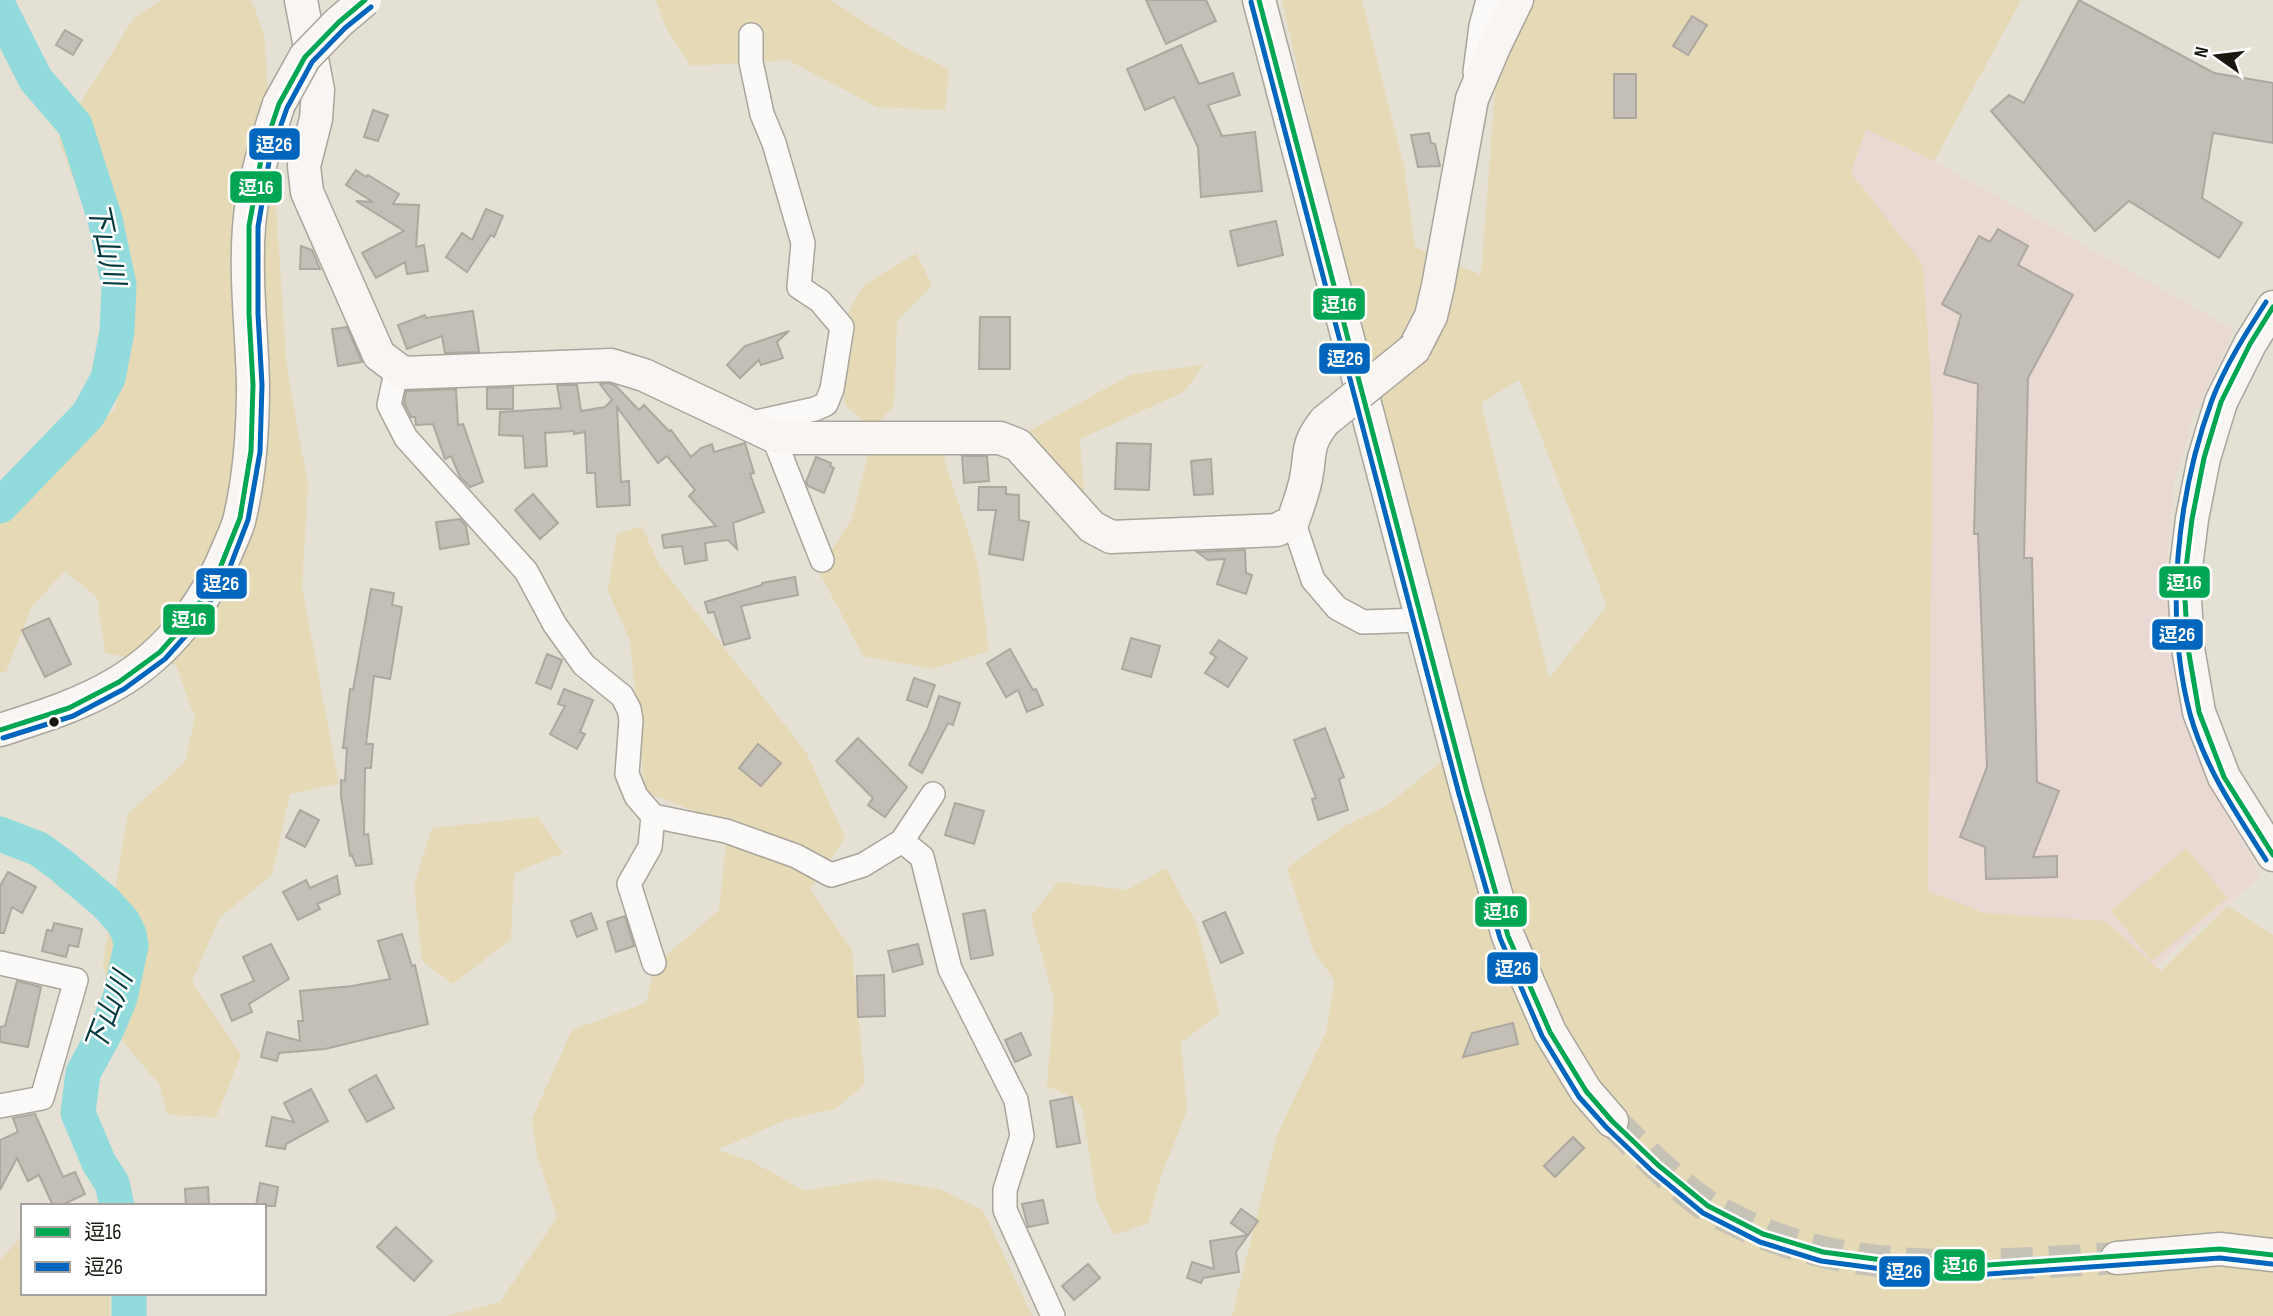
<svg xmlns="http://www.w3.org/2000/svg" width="2273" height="1316" viewBox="0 0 2273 1316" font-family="'Sofia Sans Condensed','Noto Sans JP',sans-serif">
  <rect width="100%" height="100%" fill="#e5e0d4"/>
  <polygon fill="#ead9d2" points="1851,114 2234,330 2193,417 2174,484 2165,584 2179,699 2203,772 2261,876 2147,974 1924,922 1808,201"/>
  <g fill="#e6d9b6" fill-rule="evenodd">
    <polygon points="161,0 251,0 264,33 287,369 308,485 302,587 339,784 290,794 272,875 219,918 192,982 241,1055 216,1117 168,1115 159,1084 117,1035 103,962 128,814 185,762 195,718 176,665 105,653 97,597 64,571 31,608 6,672 0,673 0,520 115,409 128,327 58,139 134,18"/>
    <polygon points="656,0 830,0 902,46 949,69 945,110 877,107 788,60 691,66 666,28"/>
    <path d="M1282,0H1362L1404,166L1415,247L1481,275L1496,76L1529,0H2021L1934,161L1866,129L1851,173L1923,265L1933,413L1928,891L1984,913L2105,921L2161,971L2228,906L2273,935V1316H1232L1277,1135L1326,1032L1335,981L1314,952L1287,868L1346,825L1385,807L1451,754ZM1519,380L1607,606L1549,678L1481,403Z"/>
    <polygon points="916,253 932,285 897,321 894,405 873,429 846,406 831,344 863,286"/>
    <polygon points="1203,365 1184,392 1080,439 1085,503 1022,435 1132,374"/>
    <polygon points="869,451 943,455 977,561 989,651 933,669 863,656 819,571 852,518"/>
    <polygon points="642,526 659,565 806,752 845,838 810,889 852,950 865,1084 835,1109 788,1119 717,1150 753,1162 805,1191 875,1179 939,1189 983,1210 1032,1316 447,1316 500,1302 557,1217 537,1155 532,1119 572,1030 646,1003 655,965 719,910 728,824 645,792 630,641 608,591 617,534"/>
    <polygon points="538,817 563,853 514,873 511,939 453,984 422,961 414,885 432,828"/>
    <polygon points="2186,848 2227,898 2152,961 2111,911"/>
    <polygon points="1166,868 1196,923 1220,1013 1181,1043 1187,1110 1160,1179 1148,1223 1114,1235 1097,1202 1082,1107 1072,1097 1047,1086 1054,1000 1031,916 1058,882 1127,890"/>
    <polygon points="23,1235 23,1293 110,1293 110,1316 0,1316 0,1260"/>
  </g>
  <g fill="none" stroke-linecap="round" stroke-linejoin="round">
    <g stroke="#91dbdc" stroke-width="35">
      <polyline points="0,9 36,80 75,125 105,219 119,285 117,332 108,378 88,415 0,506"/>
      <polyline points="0,834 39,849 62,866 106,903 123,922 129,934 131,946 120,998 107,1029 83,1073 78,1113 99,1163 112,1183 117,1206"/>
      <polyline points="129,1293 129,1316"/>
    </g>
  </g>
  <g fill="#c3bfb6" stroke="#aca89f" stroke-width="2">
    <polygon points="1146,0 1206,0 1216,21 1166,44"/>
    <polygon points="2079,0 2214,73 2273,83 2273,143 2213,133 2202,198 2242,223 2219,258 2129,201 2095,231 1991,111 2009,95 2024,103"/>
    <polygon points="1692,16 1707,25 1688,55 1673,46"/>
    <polygon points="65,30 82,40 73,55 56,45"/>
    <polygon points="1181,45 1199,84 1233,73 1240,95 1208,105 1222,136 1255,132 1262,191 1201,197 1198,147 1174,97 1145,110 1127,69"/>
    <rect x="1614" y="74" width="22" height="44"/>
    <polygon points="373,110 388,115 378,141 364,137"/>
    <polygon points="1429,133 1431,143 1435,144 1440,166 1418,167 1411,135"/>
    <polygon points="356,170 366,177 368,175 399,194 393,204 419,205 416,247 424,245 428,271 407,274 405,262 376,278 362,253 404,231 356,201 373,202 346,185"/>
    <polygon points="486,209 503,216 494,237 491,235 467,272 446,257 462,233 472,240"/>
    <polygon points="1276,221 1283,255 1238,266 1230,231"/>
    <polygon points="1998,229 2028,246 2018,265 2073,295 2028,378 2024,558 2032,558 2037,782 2059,791 2033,857 2057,856 2057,877 1986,879 1985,847 1960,837 1987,767 1978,534 1974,534 1978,384 1944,374 1961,315 1942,304 1979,236 1990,242"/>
    <polygon points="301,246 312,250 320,269 300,269"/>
    <polygon points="473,311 479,352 445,353 442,336 407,349 398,325 425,315 426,318"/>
    <polygon points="980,317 1010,317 1010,369 979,369"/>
    <polygon points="347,327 362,362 338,366 332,329"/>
    <polygon points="789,331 777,342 783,358 761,365 759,360 740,378 727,365 745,346"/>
    <polygon points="609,383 616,386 639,410 644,405 669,431 671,430 691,457 701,448 712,444 714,452 745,443 754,473 750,474 764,512 733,523 737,549 728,540 705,543 707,560 685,564 682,546 664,548 662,535 716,526 689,496 695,490 667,456 658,463 617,407 621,482 629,481 630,505 597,507 595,473 587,473 585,432 574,434 574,431 545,433 547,466 525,468 523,436 499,435 500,412 561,408 557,385 577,385 581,411 605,407 612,400 600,384"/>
    <polygon points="513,387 513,409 487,409 487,388"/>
    <polygon points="456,389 458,425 463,424 483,482 470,487 460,477 451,456 445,459 433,424 416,425 415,417 411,417 404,403 406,391"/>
    <polygon points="1117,443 1151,444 1149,490 1115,489"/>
    <polygon points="962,456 987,456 989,481 964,483"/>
    <polygon points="816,457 831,463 830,466 834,468 824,493 808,486 806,482"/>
    <polygon points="1211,459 1213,494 1194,495 1191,461"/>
    <polygon points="979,487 1006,487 1006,494 1019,495 1019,520 1029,522 1023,560 989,554 996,510 978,510"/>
    <polygon points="533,494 558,523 540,539 515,510"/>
    <polygon points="460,519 466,526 469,544 440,549 436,522"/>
    <polygon points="1245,550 1246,573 1252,575 1246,594 1217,584 1225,559 1208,560 1197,552"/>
    <polygon points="795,577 798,595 741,606 750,638 724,645 714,612 708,613 705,602 762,585 762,583"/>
    <polygon points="371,589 394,593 392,605 402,607 390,679 374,676 366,744 373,744 371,768 365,768 364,835 368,834 372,864 356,866 352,855 350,856 341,796 341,780 345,781 347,748 343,748 350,689 353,690"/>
    <polygon points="49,618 71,664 45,677 22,630"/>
    <polygon points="1131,638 1160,646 1151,677 1122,669"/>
    <polygon points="1219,640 1247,658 1228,687 1205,673 1216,657 1210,653"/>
    <polygon points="1010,649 1033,690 1036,689 1043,705 1027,712 1018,690 1006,697 987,663"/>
    <polygon points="547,654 562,660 551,689 536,683"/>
    <polygon points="914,678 935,685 927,707 907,700"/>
    <polygon points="564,689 593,700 580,732 585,734 577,749 550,734 565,706 558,704"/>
    <polygon points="939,696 960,703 953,725 948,723 922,773 909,765 928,728"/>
    <polygon points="1325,728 1344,777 1339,779 1348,810 1318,820 1312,799 1316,798 1294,740"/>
    <polygon points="858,738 907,787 885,817 868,805 873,798 836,761"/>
    <polygon points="758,744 781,763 761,786 739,768"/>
    <polygon points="955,803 984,811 974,844 945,835"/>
    <polygon points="300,810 319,820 305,847 286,837"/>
    <polygon points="8,872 36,887 22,913 12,907 4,933 0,933 0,886"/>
    <polygon points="337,876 340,894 317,904 320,909 298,920 283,892 306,880 310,888"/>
    <polygon points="985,910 993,955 971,959 963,914"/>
    <polygon points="1225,912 1243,953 1221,963 1203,922"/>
    <polygon points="591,913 597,929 577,937 571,921"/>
    <polygon points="625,916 634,946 616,952 607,922"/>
    <polygon points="54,923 82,929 78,947 69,945 66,957 42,951 47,930 52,931"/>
    <polygon points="402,934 412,966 415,965 428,1024 325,1049 279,1053 277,1061 261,1057 267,1032 300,1041 298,1021 303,1021 300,991 352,986 390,979 378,941"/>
    <polygon points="271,944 289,979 249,1004 252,1012 232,1021 221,995 254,981 243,957"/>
    <polygon points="918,944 923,964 893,972 888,951"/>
    <polygon points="884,975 885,1016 858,1017 857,976"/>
    <polygon points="17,981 41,987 28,1047 0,1042 0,1027 5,1026"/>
    <polygon points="1513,1023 1518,1044 1463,1057 1472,1033"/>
    <polygon points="1021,1033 1031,1055 1015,1062 1005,1040"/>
    <polygon points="376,1075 394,1108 367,1122 349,1090"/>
    <polygon points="311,1089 328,1121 286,1144 285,1149 266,1146 272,1117 294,1122 284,1103"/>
    <polygon points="1072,1097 1080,1143 1057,1147 1050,1101"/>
    <polygon points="35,1114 63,1177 75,1172 85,1194 60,1206 53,1206 39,1175 28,1181 17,1158 0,1190 0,1140 18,1132 13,1118"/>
    <polygon points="1573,1137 1584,1148 1555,1177 1544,1166"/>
    <polygon points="260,1183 278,1187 275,1206 256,1206"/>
    <polygon points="208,1187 209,1206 186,1206 185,1189"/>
    <polygon points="1043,1200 1048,1223 1028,1227 1022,1204"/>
    <polygon points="1241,1209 1258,1221 1248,1235 1231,1223"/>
    <polygon points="396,1227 432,1261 414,1281 377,1247"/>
    <polygon points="1248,1235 1236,1252 1239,1272 1203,1278 1201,1283 1187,1278 1192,1262 1214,1269 1210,1241"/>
    <polygon points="1088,1264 1100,1278 1074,1300 1062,1286"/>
  </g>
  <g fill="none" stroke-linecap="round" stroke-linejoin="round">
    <path stroke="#c6c2b6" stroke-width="32" stroke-dasharray="32 16" stroke-linecap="butt" d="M1612,1121C1642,1150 1672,1182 1707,1206C1717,1213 1729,1217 1740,1223C1856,1280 1992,1265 2117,1258"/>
    <g stroke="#a8a59c" stroke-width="26">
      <g id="street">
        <polyline points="1475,72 1481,26 1488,0"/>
        <polyline points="397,368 389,405 406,438 526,571 555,625 584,665 622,696 629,709 631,720 627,774 636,796 653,816 650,847 629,884 654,963"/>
        <polyline points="747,424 815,409 826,404 832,389 842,327 820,301 799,287 803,243 774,143 762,114 751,62 751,35"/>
        <polyline points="773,436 822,560"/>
        <polyline points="1293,521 1313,580 1337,608 1363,622 1421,620"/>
        <polyline points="653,816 726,831 796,856 831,875 863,865 902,841 933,794"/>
        <polyline points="902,841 922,857 950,969 1016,1100 1022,1136 1005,1190 1005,1210 1053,1316"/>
        <polyline points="0,963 76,980 42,1098 0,1106"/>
      </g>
    </g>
    <g stroke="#a8a59c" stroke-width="35">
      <g id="secondary">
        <path d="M301,0L318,90L316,119L304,166L307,192L379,355L403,373L611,365L644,375L773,436L787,438H1000L1018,445L1092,527L1111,537L1277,530L1293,521C1297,509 1302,496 1305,483C1312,454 1304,447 1325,421"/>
        <polyline points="1259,0 1467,792 1508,936 1550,1032 1586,1091 1612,1121"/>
        <polyline points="2273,307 2250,344 2221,402 2204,458 2192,519 2184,584 2188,648 2199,712 2224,777 2273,855"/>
        <polyline points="1414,349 1431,316 1438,286 1472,99 1495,45 1517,0"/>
        <path d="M0,730C41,717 80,705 117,683C169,652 207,602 229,546C233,537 238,527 240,517C250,474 253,429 253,385C252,333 245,279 249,227C252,185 266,143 279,104"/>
        <polyline points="2117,1258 2220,1249 2273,1255"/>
      </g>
    </g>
    <use href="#street" stroke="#fbfaf9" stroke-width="23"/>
    <use href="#secondary" stroke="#f8f5f3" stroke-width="32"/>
    <g stroke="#a8a59c" stroke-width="35" stroke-linecap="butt">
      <g id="secondary-bridge">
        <polyline points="279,104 305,57 339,22 365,0"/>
        <polyline points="1325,421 1414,349"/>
      </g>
    </g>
    <use href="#secondary-bridge" stroke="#f8f5f3" stroke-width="32"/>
    <g stroke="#fff" stroke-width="10">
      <g id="bus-1">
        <polyline points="1259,0 1467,792 1508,936 1550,1032 1586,1091 1612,1121 1658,1165 1708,1206 1763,1234 1823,1252 1897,1262 1974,1266 2220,1249 2273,1255"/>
        <polyline points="2273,307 2250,344 2221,402 2204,458 2192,519 2184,584 2188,648 2199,712 2224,777 2273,855"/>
        <polyline points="0,730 69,708 119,682 160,652 191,617 220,568 240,518 251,451 253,385 249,314 249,226 262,154 279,104 305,57 339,22 365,0"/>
      </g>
    </g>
    <g stroke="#fff" stroke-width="10">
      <g id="bus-2">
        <polyline points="1251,2 1459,794 1500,938 1542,1036 1579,1097 1606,1127 1652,1171 1703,1213 1760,1242 1821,1261 1897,1271 1974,1275 2220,1258 2272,1264"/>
        <path d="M2266,302C2246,333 2225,366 2212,400C2177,495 2164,615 2190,714C2205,768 2236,813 2266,860"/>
        <polyline points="3,738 73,716 124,689 165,659 198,622 228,572 248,520 260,452 262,385 258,314 258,227 270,156 287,108 312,62 345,28 371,7"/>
      </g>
    </g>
    <use href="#bus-1" stroke="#00a651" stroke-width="5"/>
    <use href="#bus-2" stroke="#0065bd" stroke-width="5"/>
  </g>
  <circle fill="#19170f" stroke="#fff" stroke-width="2.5" cx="54" cy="722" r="6"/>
  <g text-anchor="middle" stroke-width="5" stroke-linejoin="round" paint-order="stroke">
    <g font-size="28" font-style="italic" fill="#02383c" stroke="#fff">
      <text transform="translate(107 244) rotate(78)" y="10">下山川</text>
      <text transform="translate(108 1012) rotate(-69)" y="10">下山川</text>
    </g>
  </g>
  <g stroke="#fff" stroke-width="2.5">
    <rect x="248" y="127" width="53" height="34" rx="7" fill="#0065bd"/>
    <rect x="229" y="170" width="54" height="34" rx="7" fill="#00a651"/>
    <rect x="1312" y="287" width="54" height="34" rx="7" fill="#00a651"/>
    <rect x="1318" y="342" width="53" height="33" rx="7" fill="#0065bd"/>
    <rect x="2158" y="565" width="53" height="34" rx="7" fill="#00a651"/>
    <rect x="195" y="567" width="53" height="33" rx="7" fill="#0065bd"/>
    <rect x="162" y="603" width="54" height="33" rx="7" fill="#00a651"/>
    <rect x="2151" y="618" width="53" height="33" rx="7" fill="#0065bd"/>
    <rect x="1474" y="895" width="54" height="33" rx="7" fill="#00a651"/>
    <rect x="1486" y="951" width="53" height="34" rx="7" fill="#0065bd"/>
    <rect x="1933" y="1248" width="53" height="34" rx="7" fill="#00a651"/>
    <rect x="1878" y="1255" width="53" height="33" rx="7" fill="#0065bd"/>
  </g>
  <g font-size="19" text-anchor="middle" font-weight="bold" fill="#fff">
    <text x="274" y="151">逗26</text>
    <text x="256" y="194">逗16</text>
    <text x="1339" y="311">逗16</text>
    <text x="1345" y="365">逗26</text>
    <text x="2184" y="589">逗16</text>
    <text x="221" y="590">逗26</text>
    <text x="189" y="626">逗16</text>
    <text x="2177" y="641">逗26</text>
    <text x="1501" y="918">逗16</text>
    <text x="1513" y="975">逗26</text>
    <text x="1960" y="1272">逗16</text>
    <text x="1904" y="1278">逗26</text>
  </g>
  <rect x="21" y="1204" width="245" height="91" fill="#ffffff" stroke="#a3a29f" stroke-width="2"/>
  <rect x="35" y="1227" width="35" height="10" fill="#00a651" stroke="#a3a29f" stroke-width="2"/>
  <text x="84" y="1239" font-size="21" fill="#19170f">逗16</text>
  <rect x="35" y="1262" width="35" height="10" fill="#0065bd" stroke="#a3a29f" stroke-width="2"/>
  <text x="84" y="1274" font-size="21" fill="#19170f">逗26</text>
  <g transform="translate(2217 56) rotate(284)" stroke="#ffffff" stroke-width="5" paint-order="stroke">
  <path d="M0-5L12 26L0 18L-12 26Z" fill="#19170f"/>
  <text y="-10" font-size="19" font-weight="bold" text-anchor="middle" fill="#19170f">N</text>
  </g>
</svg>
